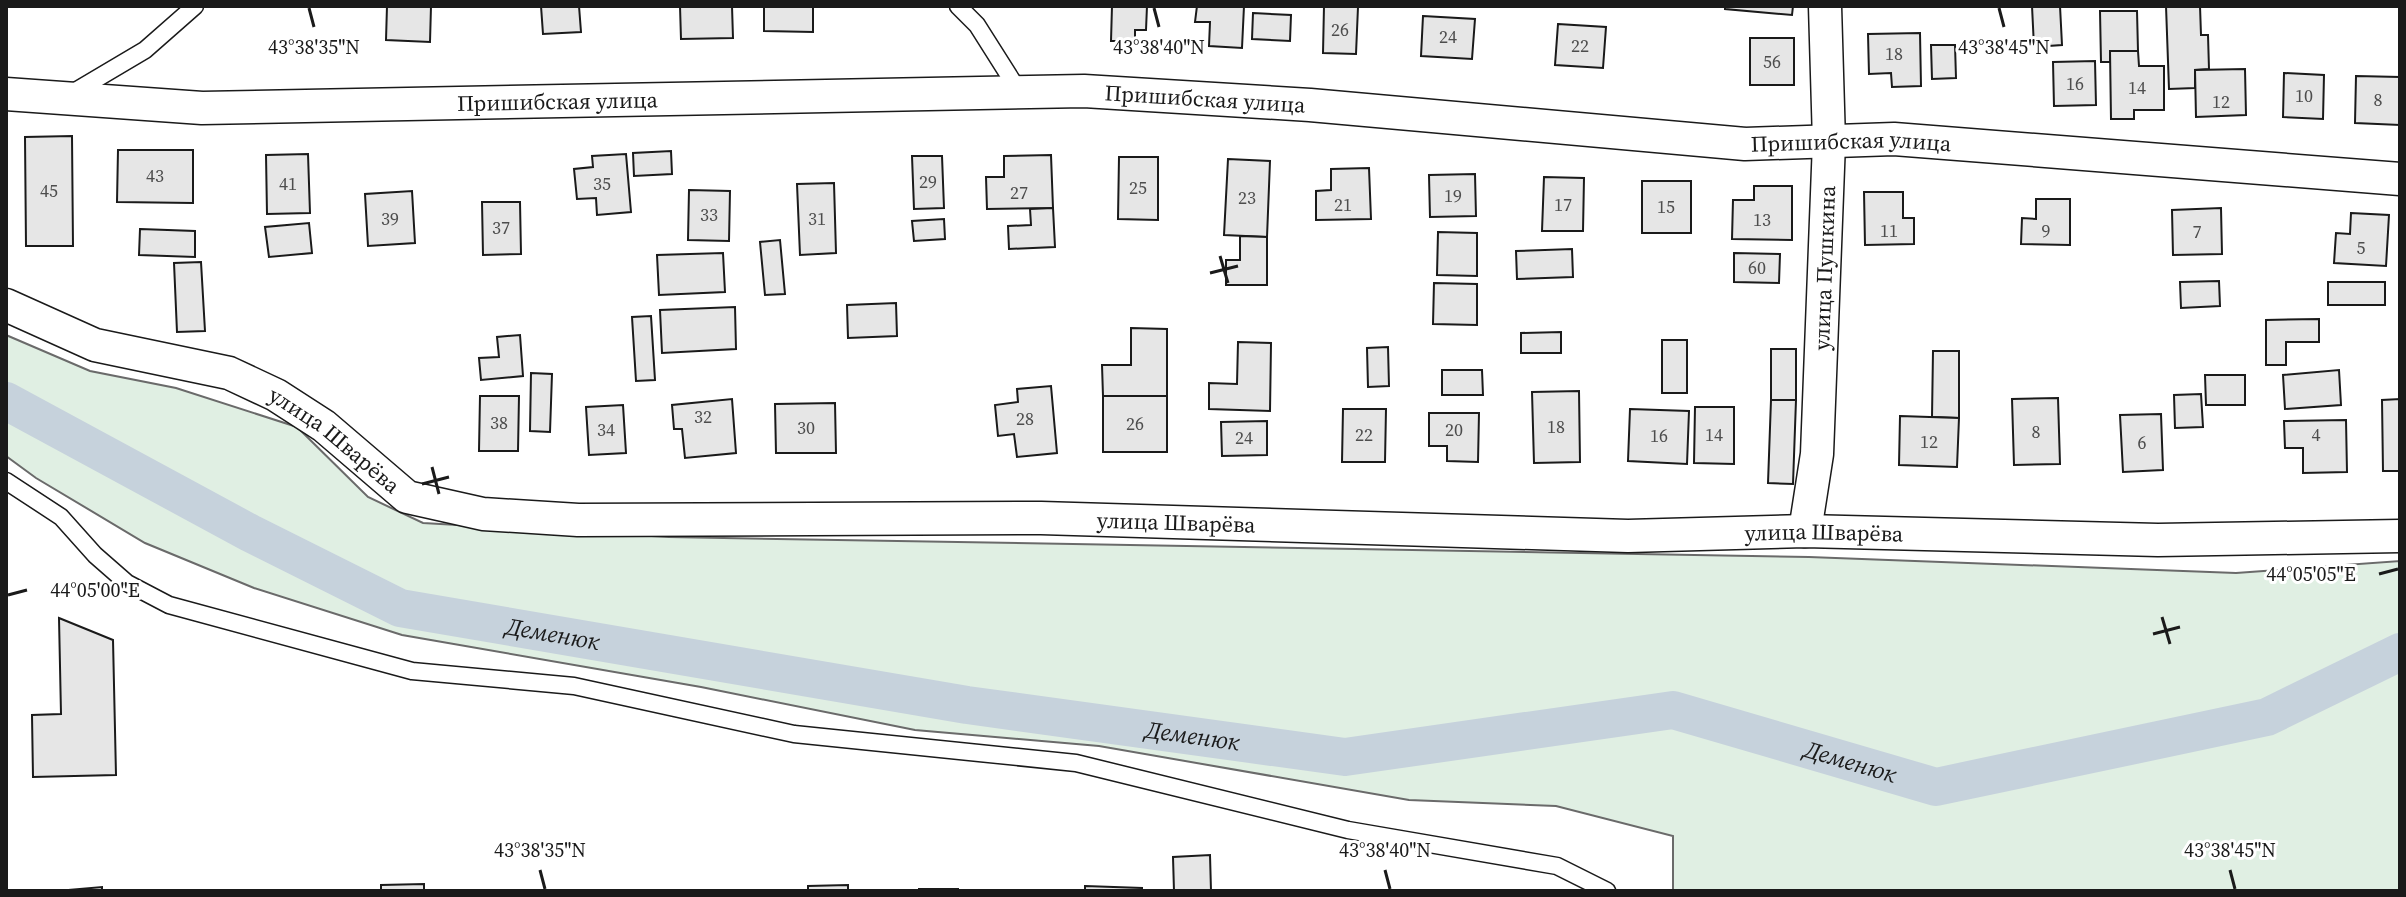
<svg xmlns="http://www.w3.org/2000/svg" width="2406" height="897" viewBox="0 0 2406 897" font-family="'Source Serif 4',serif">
  <rect width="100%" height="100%" fill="#fff"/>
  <polygon fill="#e0efe3" stroke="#6a6a6a" stroke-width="2" points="6,335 90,371 176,388 297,427 368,497 423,523 669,537 1809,557 2236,573 2400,561 2400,891 1673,891 1673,836 1556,806 1409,800 1099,746 915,730 701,687 402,635 254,588 145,543 36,478 6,456"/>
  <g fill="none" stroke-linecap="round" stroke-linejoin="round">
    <path stroke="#c6d2dc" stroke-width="38" id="s1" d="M6,401L250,533L400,608L967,705L1345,757L1673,710L1936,787L2267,717L2400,652"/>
  </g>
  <g fill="#e6e6e6" stroke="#1a1a1a" stroke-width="2">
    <polygon points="387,6 431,6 430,42 386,40"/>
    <polygon points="541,6 579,6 581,32 543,34"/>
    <polygon points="680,6 732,6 733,38 681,39"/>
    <polygon points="764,6 813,6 813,32 764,31"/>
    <polygon points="1112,6 1147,6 1146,30 1135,30 1135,41 1111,41"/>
    <polygon points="1197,6 1244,6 1242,48 1209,46 1210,22 1195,22"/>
    <polygon points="1324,6 1358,7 1356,54 1323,53"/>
    <polygon points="1725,6 1793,6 1792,15 1725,9"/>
    <polygon points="2032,6 2060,6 2062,45 2034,47"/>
    <polygon points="2166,6 2200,6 2201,35 2208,35 2209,69 2195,70 2195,88 2169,89"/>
    <polygon points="2100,11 2137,11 2138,51 2110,51 2110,62 2101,62"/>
    <polygon points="1253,13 1291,15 1290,41 1252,39"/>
    <polygon points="1423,16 1475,19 1472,59 1421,56"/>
    <polygon points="1558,24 1606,27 1603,68 1555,65"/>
    <polygon points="1920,33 1921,86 1892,87 1891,73 1869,74 1868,34"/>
    <rect x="1750" y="38" width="44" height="47"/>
    <polygon points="1931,45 1955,45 1956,78 1932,79"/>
    <polygon points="2110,51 2138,51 2139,66 2164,66 2164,110 2134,110 2134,119 2111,119"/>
    <polygon points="2095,61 2096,105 2054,106 2053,62"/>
    <polygon points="2245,69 2246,115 2196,117 2195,70"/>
    <polygon points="2284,73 2324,75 2323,119 2283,117"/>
    <polygon points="2356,76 2400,77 2400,125 2355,123"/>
    <polygon points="72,136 73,246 26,246 25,137"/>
    <polygon points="118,150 193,150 193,203 117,202"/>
    <polygon points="671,151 672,174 634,176 633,153"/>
    <polygon points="308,154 310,213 267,214 266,155"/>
    <polygon points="626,154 631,212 597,215 596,198 577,199 574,169 593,167 592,156"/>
    <polygon points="1051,155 1053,208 987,209 986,177 1004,177 1004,156"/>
    <polygon points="912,156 942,156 944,208 914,209"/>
    <polygon points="1119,157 1158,157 1158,220 1118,219"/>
    <polygon points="1228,159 1270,161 1267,237 1224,235"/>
    <polygon points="1369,168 1371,219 1316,220 1316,191 1331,190 1331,169"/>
    <polygon points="1475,174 1476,216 1430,217 1429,175"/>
    <polygon points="1544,177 1584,178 1583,231 1542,231"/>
    <rect x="1642" y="181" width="49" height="52"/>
    <polygon points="834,183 836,253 800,255 797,184"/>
    <polygon points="1754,186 1792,186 1792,240 1732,239 1733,200 1754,200"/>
    <polygon points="689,190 730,191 729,241 688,240"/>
    <polygon points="412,191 415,243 368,246 365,194"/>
    <polygon points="1864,192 1903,192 1903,218 1914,218 1914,244 1865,245"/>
    <polygon points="2036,199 2070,199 2070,245 2021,244 2022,218 2036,219"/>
    <polygon points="482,202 520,202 521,254 483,255"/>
    <polygon points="1053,208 1055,247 1009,249 1008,226 1031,225 1030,209"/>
    <polygon points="2221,208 2222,254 2173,255 2172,210"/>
    <polygon points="2351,213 2389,215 2386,266 2334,263 2336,233 2350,234"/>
    <polygon points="944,219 945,239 914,241 912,221"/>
    <polygon points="309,223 312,253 269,257 265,227"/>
    <polygon points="140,229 195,231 195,257 139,255"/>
    <polygon points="1438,232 1477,233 1477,276 1437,275"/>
    <polygon points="1240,236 1267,237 1267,285 1226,285 1226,260 1240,260"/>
    <polygon points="780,240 785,294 765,295 760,242"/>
    <polygon points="1572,249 1573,277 1517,279 1516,251"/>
    <polygon points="723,253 725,292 659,295 657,255"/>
    <polygon points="1734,253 1780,254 1779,283 1734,282"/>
    <polygon points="201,262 205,331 177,332 174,263"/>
    <polygon points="2219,281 2220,306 2181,308 2180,282"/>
    <rect x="2328" y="282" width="57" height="23"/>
    <polygon points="1434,283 1477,284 1477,325 1433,324"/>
    <polygon points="896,303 897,336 848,338 847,305"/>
    <polygon points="735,307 736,349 662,353 660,310"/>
    <polygon points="651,316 655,380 636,381 632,317"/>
    <polygon points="2319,319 2319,342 2286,342 2286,365 2266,365 2266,320"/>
    <polygon points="1131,328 1167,329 1167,396 1103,396 1102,365 1131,365"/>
    <polygon points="1561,332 1561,353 1521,353 1521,333"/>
    <polygon points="520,335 523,376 481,380 479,358 499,357 497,337"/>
    <rect x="1662" y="340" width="25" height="53"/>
    <polygon points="1238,342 1271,343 1270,411 1209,409 1209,383 1237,384"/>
    <polygon points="1388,347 1389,386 1368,387 1367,348"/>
    <rect x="1771" y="349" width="25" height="51"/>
    <polygon points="1933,351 1959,351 1959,418 1932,417"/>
    <polygon points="1442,370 1482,370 1483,395 1442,395"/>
    <polygon points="2339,370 2341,405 2285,409 2283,375"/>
    <polygon points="531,373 552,374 550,432 530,431"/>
    <polygon points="2205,375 2245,375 2245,405 2206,405"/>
    <polygon points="1051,386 1057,453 1017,457 1014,434 998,436 995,405 1018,402 1017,389"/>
    <polygon points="1579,391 1580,462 1534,463 1532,392"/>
    <polygon points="2201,394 2203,427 2175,428 2174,395"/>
    <polygon points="480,396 519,396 518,451 479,451"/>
    <rect x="1103" y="396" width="64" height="56"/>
    <polygon points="2058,398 2060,464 2014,465 2012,399"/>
    <polygon points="732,399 736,453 685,458 682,429 674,429 672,405"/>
    <polygon points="2400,399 2400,471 2383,471 2382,400"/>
    <polygon points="1771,400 1796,400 1793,484 1768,483"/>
    <polygon points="835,403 836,453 776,453 775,404"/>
    <polygon points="623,405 626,453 589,455 586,407"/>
    <polygon points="1695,407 1734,407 1734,464 1694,463"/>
    <polygon points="1343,409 1386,409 1385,462 1342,462"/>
    <polygon points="1630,409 1689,411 1687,464 1628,461"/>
    <polygon points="1429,413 1479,413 1478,462 1447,461 1447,446 1429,446"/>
    <polygon points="2161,414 2163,470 2123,472 2120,415"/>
    <polygon points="1900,416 1959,418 1957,467 1899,465"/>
    <polygon points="2346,420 2347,472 2303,473 2303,448 2285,448 2284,421"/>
    <polygon points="1267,421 1267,455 1222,456 1221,422"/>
    <polygon points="59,618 113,640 116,775 33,777 32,715 61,714"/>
    <polygon points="1210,855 1211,891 1174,891 1173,857"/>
    <polygon points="424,884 424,891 381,891 381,885"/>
    <polygon points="848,885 848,891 808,891 808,886"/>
    <polygon points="1085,886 1142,888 1142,891 1085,891"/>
    <polygon points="102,887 102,891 69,891 69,890"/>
    <rect x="919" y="889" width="39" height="2"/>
  </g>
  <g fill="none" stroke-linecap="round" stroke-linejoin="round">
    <g stroke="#1a1a1a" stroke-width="19">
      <g id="lane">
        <polyline points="958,6 977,25 1020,93"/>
        <polyline points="69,95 145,50 195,6"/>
        <polyline points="6,481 61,517 95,555 127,583 169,605 412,671 574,686 794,734 1076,763 1348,830 1557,866 1607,891"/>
      </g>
    </g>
    <g stroke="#1a1a1a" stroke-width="35">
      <g id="street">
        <path id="s2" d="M6,94L202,108L1084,91L1310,105L1745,144L1894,139L2400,179"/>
        <path id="s3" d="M6,305L95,345L229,373L276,395L324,426L407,497L483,514L578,520L1041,518L1628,536L1805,531L2158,540L2400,536"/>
        <path id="s4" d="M1805,531L1817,454L1829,142L1825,6"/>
      </g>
    </g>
    <use href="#lane" stroke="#fff" stroke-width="16"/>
    <use href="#street" stroke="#fff" stroke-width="32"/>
  </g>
  <path fill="none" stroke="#1a1a1a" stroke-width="3" d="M309,8L314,27M1154,8L1159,27M1999,8L2004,27M1220,256L1228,283M1210,273L1238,266M432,467L439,494M422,484L449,477M2379,574L2398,569M8,595L27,590M2162,617L2170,644M2153,634L2180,627M540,870L545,889M1385,870L1390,889M2230,870L2235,889"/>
  <g text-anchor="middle" stroke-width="6" stroke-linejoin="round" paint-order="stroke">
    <g font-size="18" fill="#4d4d4d">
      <text x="1340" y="36">26</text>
      <text x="1448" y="43">24</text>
      <text x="1580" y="52">22</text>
      <text x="1894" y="60">18</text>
      <text x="1772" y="68">56</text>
      <text x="2075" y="90">16</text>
      <text x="2137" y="94">14</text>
      <text x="2304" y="102">10</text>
      <text x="2378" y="106">8</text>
      <text x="2221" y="108">12</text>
      <text x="155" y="182">43</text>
      <text x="928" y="188">29</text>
      <text x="288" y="190">41</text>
      <text x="602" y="190">35</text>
      <text x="1138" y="194">25</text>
      <text x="49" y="197">45</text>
      <text x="1019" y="199">27</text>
      <text x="1453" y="202">19</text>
      <text x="1247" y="204">23</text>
      <text x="1343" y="211">21</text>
      <text x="1563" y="211">17</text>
      <text x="1666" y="213">15</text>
      <text x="709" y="221">33</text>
      <text x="390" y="225">39</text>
      <text x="817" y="225">31</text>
      <text x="1762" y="226">13</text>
      <text x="501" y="234">37</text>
      <text x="1889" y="237">11</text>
      <text x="2046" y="237">9</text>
      <text x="2197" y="238">7</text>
      <text x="2361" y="254">5</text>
      <text x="1757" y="274">60</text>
      <text x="703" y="423">32</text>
      <text x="1025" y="425">28</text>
      <text x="499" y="429">38</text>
      <text x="1135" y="430">26</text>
      <text x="1556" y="433">18</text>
      <text x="806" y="434">30</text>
      <text x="606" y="436">34</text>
      <text x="1454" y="436">20</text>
      <text x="2036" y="438">8</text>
      <text x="1364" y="441">22</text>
      <text x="1714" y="441">14</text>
      <text x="2316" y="441">4</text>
      <text x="1659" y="442">16</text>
      <text x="1244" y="444">24</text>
      <text x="1929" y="448">12</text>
      <text x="2142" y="449">6</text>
    </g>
    <g font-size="22" fill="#1a1a1a" stroke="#fff">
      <text dy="8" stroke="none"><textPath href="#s2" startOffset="1200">Пришибская улица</textPath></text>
      <text dy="8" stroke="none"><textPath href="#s2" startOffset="552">Пришибская улица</textPath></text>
      <text dy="8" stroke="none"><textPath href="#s2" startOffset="1848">Пришибская улица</textPath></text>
      <text dy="8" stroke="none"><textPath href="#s4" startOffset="264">улица Пушкина</textPath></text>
      <text dy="8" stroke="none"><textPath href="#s3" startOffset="360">улица Шварёва</textPath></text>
      <text dy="8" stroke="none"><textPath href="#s3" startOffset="1224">улица Шварёва</textPath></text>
      <text dy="8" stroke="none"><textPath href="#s3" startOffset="1872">улица Шварёва</textPath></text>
    </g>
    <g font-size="24" font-style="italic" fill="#1a1a1a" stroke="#fff">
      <text dy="8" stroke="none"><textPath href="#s1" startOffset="600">Деменюк</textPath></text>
      <text dy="8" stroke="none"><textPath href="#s1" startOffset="1248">Деменюк</textPath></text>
      <text dy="8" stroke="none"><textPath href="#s1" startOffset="1918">Деменюк</textPath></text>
    </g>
  </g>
  <g font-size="20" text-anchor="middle" fill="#1a1a1a" stroke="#fff" stroke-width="6" stroke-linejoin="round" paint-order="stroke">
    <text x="314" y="54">43°38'35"N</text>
    <text x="1159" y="54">43°38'40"N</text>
    <text x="2004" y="54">43°38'45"N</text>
    <text x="2311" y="581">44°05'05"E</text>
    <text x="95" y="597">44°05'00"E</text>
    <text x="540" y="857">43°38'35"N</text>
    <text x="1385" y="857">43°38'40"N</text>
    <text x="2230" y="857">43°38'45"N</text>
  </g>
  <rect width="2406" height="897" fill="none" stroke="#1a1a1a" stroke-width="16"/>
</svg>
